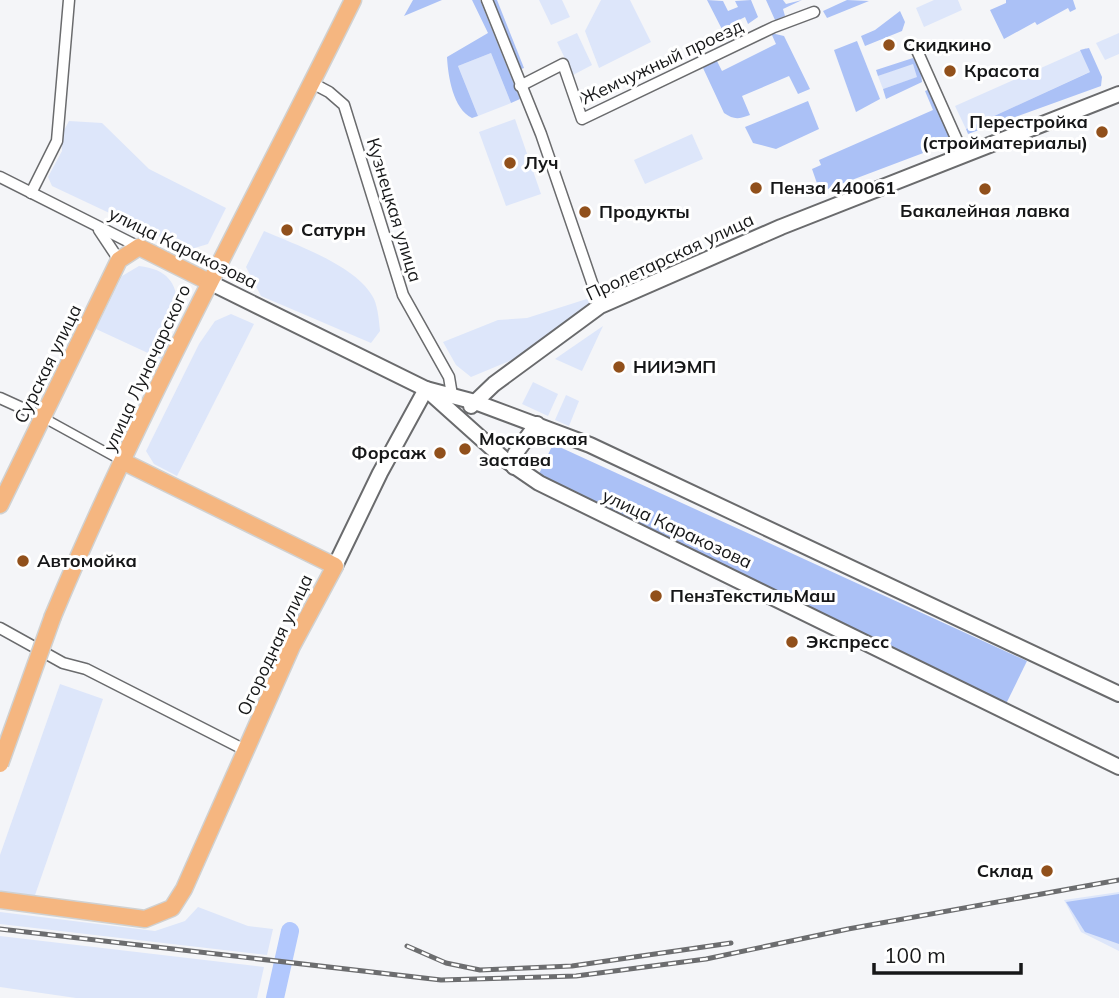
<svg xmlns="http://www.w3.org/2000/svg" width="1119" height="998" viewBox="0 0 1119 998" font-family="Mulish,sans-serif">
  <rect width="100%" height="100%" fill="#f4f5f8"/>
  <g fill="#dde6fa">
    <polygon points="539,0 562,0 570,17 551,25"/>
    <polygon points="601,0 630,0 651,42 599,68 585,31"/>
    <polygon points="934,0 958,0 962,10 924,27 916,8"/>
    <polygon points="577,33 592,65 573,75 557,42"/>
    <polygon points="1119,33 1119,54 1105,60 1096,43"/>
    <polygon points="1086,48 1096,69 966,129 955,106"/>
    <polygon points="491,53 511,103 478,116 458,66"/>
    <polygon points="913,63 918,77 883,89 878,76"/>
    <polygon points="515,119 541,194 506,206 479,132"/>
    <polygon points="69,121 102,123 149,169 226,208 208,244 188,250 52,186 48,177 62,151 61,136"/>
    <polygon points="692,134 703,159 645,184 634,160"/>
    <path d="M264,231C296,245 358,266 374,299C378,308 379,321 380,331L371,343L261,296L246,267Z"/>
    <path d="M139,266C196,272 175,326 163,360L96,329L122,276Z"/>
    <polygon points="593,297 594,306 526,354 471,377 456,365 443,342 498,320 527,318"/>
    <polygon points="231,314 254,324 177,476 154,464 146,451 199,344 215,321"/>
    <polygon points="603,326 582,371 555,359"/>
    <polygon points="533,382 558,394 548,416 522,404"/>
    <polygon points="566,395 579,401 569,426 555,420"/>
    <polygon points="60,684 103,699 34,898 0,893 0,855"/>
    <polygon points="1119,892 1119,951 1081,932 1064,900"/>
    <polygon points="198,907 248,926 273,929 267,955 0,924 0,912 155,931 185,921"/>
    <polygon points="0,936 264,967 257,998 76,998 0,987"/>
  </g>
  <g fill="#abc1f6">
    <polygon points="413,0 442,0 404,16"/>
    <path d="M472,0H480L520,99L511,103L491,53L458,66L478,116L472,118C453,109 448,76 447,57L488,33Z"/>
    <polygon points="491,0 497,0 524,68 518,70"/>
    <polygon points="707,0 723,1 728,11 738,7 735,1 751,0 758,17 748,24 745,17 735,22 740,33 728,41"/>
    <polygon points="766,0 783,0 786,4 802,0 783,9 785,16 775,20"/>
    <polygon points="847,0 869,1 827,18 823,11"/>
    <polygon points="1006,0 1073,0 1076,9 1070,12 1068,8 1037,25 1035,22 1004,39 990,10 1006,3"/>
    <polygon points="900,11 905,22 902,31 865,46 861,36 875,30"/>
    <path d="M771,33L784,36L810,89L798,94L789,76L742,96L750,115C739,119 734,120 724,113L703,68L716,59L722,71L776,44Z"/>
    <polygon points="857,41 880,99 856,112 834,50"/>
    <polygon points="1089,48 1102,77 1101,86 968,134 966,129 1090,72 1080,50"/>
    <polygon points="913,58 921,72 922,82 886,99 883,89 917,77 913,64 878,76 876,70"/>
    <polygon points="930,89 955,141 820,192 812,169 821,165 819,160 933,110 925,91"/>
    <polygon points="808,101 819,129 776,149 753,143 745,127"/>
    <polygon points="553,444 1027,661 1005,706 581,501 539,474"/>
    <polygon points="1119,894 1119,944 1085,932 1066,902"/>
  </g>
  <g fill="none" stroke-linecap="round" stroke-linejoin="round">
    <polyline stroke="#b2c8fd" stroke-width="18" points="275,998 290,931"/>
    <g stroke="#6a6b6d" stroke-width="11">
      <polyline id="pedestrian" points="44,418 124,462"/>
    </g>
    <g stroke="#6a6b6d" stroke-width="13">
      <g id="minor">
        <polyline points="487,0 541,134 600,306"/>
        <polyline points="915,46 964,156"/>
        <polyline points="312,83 329,92 344,105 403,295 449,377 452,395"/>
        <polyline points="520,86 563,64 582,119 774,27 814,12"/>
        <polyline points="0,177 139,247"/>
        <polyline points="31,193 57,141 69,0"/>
        <polyline points="99,230 119,260"/>
        <polyline points="0,398 44,418"/>
        <polyline points="0,628 63,663 86,669 247,751"/>
      </g>
    </g>
    <g stroke="#6a6b6d" stroke-width="18">
      <g id="secondary">
        <polyline points="209,282 426,389 475,402 590,445 1119,694"/>
        <polyline points="427,390 504,459 539,483 1119,767"/>
        <polyline points="471,406 494,384 600,306 781,227 1119,94"/>
        <polyline points="514,467 515,454 537,424"/>
        <polyline points="335,566 380,473 426,389"/>
      </g>
    </g>
    <g stroke="#d0d1d1" stroke-width="19">
      <g id="primary">
        <polyline points="0,505 119,260 139,247 209,282"/>
        <path d="M53,616C141,405 252,205 353,0"/>
        <polyline points="0,900 145,919 172,908 184,889 292,646 335,566 124,462"/>
      </g>
    </g>
    <use href="#pedestrian" stroke="#fff" stroke-width="8"/>
    <use href="#minor" stroke="#fff" stroke-width="10"/>
    <use href="#secondary" stroke="#fff" stroke-width="14"/>
    <use href="#primary" stroke="#f5b680" stroke-width="16"/>
    <g stroke="#6c6d6f" stroke-width="5">
      <g id="rail">
        <polyline points="0,929 441,980 576,976 706,959 848,929 1119,880"/>
        <polyline points="407,946 446,963 480,970 572,966 731,943"/>
      </g>
    </g>
    <use href="#rail" stroke="#fff" stroke-width="2.5" stroke-dasharray="8" stroke-linecap="butt"/>
    <g stroke="#d0d1d1" stroke-width="19" stroke-linecap="butt">
      <polyline id="primary-bridge" points="0,764 53,616"/>
    </g>
    <use href="#primary-bridge" stroke="#f5b680" stroke-width="16"/>
  </g>
  <g fill="#91501b" stroke="#fff" stroke-width="2.5">
    <circle cx="889" cy="45" r="7"/>
    <circle cx="950" cy="71" r="7"/>
    <circle cx="1102" cy="132" r="7"/>
    <circle cx="510" cy="163" r="7"/>
    <circle cx="756" cy="188" r="7"/>
    <circle cx="985" cy="189" r="7"/>
    <circle cx="585" cy="212" r="7"/>
    <circle cx="287" cy="230" r="7"/>
    <circle cx="619" cy="367" r="7"/>
    <circle cx="465" cy="449" r="7"/>
    <circle cx="440" cy="453" r="7"/>
    <circle cx="23" cy="561" r="7"/>
    <circle cx="656" cy="596" r="7"/>
    <circle cx="792" cy="642" r="7"/>
    <circle cx="1047" cy="871" r="7"/>
  </g>
  <g text-anchor="middle" stroke-width="6" stroke-linejoin="round" paint-order="stroke">
    <g font-size="18" font-weight="bold" fill="#161718" stroke="#fff" text-anchor="start">
      <text x="903" y="51">Скидкино</text>
      <text x="964" y="77">Красота</text>
      <text x="1088" y="128" text-anchor="end">Перестройка<tspan x="1088" dy="21">(стройматериалы)</tspan></text>
      <text x="524" y="169">Луч</text>
      <text x="770" y="194">Пенза 440061</text>
      <text x="985" y="217" text-anchor="middle">Бакалейная лавка</text>
      <text x="599" y="218">Продукты</text>
      <text x="301" y="236">Сатурн</text>
      <text x="633" y="373">НИИЭМП</text>
      <text x="479" y="445">Московская<tspan x="479" dy="21">застава</tspan></text>
      <text x="426" y="459" text-anchor="end">Форсаж</text>
      <text x="37" y="567">Автомойка</text>
      <text x="670" y="602">ПензТекстильМаш</text>
      <text x="806" y="648">Экспресс</text>
      <text x="1033" y="877" text-anchor="end">Склад</text>
    </g>
    <g font-size="18" fill="#161718" stroke="#fff">
      <text transform="translate(662 62) rotate(-25)" y="6">Жемчужный проезд</text>
      <text transform="translate(394 210) rotate(73)" y="6">Кузнецкая улица</text>
      <text transform="translate(183 248) rotate(26)" y="6">улица Каракозова</text>
      <text transform="translate(670 257) rotate(-25)" y="6">Пролетарская улица</text>
      <text transform="translate(48 364) rotate(-64)" y="6">Сурская улица</text>
      <text transform="translate(147 368) rotate(-65)" y="6">улица Луначарского</text>
      <text transform="translate(677 529) rotate(25)" y="6">улица Каракозова</text>
      <text transform="translate(275 645) rotate(-65)" y="6">Огородная улица</text>
    </g>
  </g>
  <path d="M874 963v10h147v-10" fill="none" stroke="#161718" stroke-width="3.5"/>
  <text x="884" y="963" font-size="21" fill="#161718" stroke="#ffffff" stroke-width="5" paint-order="stroke">100 m</text>
</svg>
